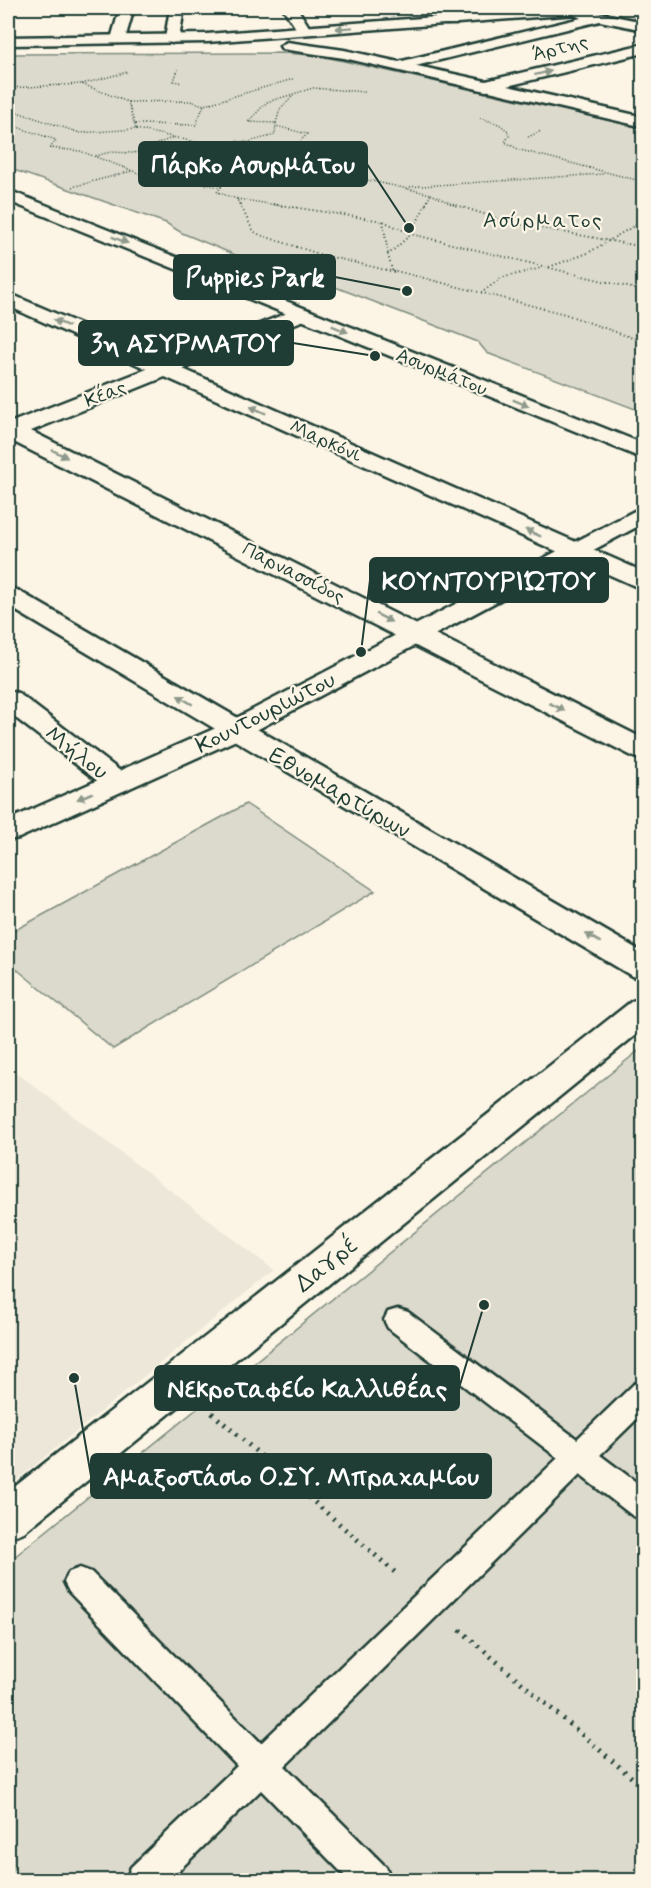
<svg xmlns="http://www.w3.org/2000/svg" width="651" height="1888" viewBox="0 0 651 1888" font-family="Mynerve,sans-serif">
  <rect width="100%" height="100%" fill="#fcf5e5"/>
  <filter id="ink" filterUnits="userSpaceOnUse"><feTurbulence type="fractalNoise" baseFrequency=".0167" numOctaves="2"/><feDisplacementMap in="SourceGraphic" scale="12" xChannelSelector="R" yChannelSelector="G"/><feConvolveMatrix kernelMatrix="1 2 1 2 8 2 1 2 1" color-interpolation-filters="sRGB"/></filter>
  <g filter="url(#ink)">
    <polygon fill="#ece7d8" points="8,1066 274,1270 8,1487"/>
    <g fill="#dcdacc" stroke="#7e8c80" stroke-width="1.5">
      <polygon points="285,53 321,56 643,128 643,412 487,353 478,342 338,288 294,279 182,233 166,223 8,168 8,54"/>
      <polygon points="246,804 375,891 113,1049 8,962 8,934"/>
      <polygon points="643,1047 643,1880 8,1880 8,1562"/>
    </g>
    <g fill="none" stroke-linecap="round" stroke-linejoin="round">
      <g stroke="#1f3d34" stroke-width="5">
        <polygon id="lane" points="398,1309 408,1312 577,1439 634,1384 644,1381 644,1412 600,1455 644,1488 644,1519 633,1516 580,1475 285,1766 386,1867 391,1880 349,1880 261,1790 169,1880 126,1880 131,1867 237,1766 69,1592 64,1582 69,1572 80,1568 91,1572 261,1743 558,1458 388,1328 384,1320 388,1312"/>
      </g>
      <g stroke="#1f3d34" stroke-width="5">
        <g id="street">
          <polygon points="120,8 134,8 125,39 118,43 111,39"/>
          <polygon points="170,8 184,8 179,39 172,43 165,39"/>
          <polygon points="283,8 297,8 311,30 309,33 299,33"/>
          <polygon points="433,8 447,8 458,21 456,24 446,24"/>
          <polygon points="578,9 644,22 644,30 600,21 399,70 392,66 394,63 581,18 571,13"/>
          <polygon points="486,81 644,117 644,127 481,89 478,86"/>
          <polygon points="8,293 166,361 295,310 309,310 312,314 309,318 183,369 644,572 644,590 165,377 31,431 644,739 644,760 634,757 8,439 8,421 12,422 147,369 8,306"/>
          <polygon points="8,587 17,590 644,953 644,979 632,976 8,606"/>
          <polygon points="8,691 18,693 128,777 133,783 128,789 118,792 108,789 8,712"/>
          <polygon points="644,997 644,1028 24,1532 8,1538 8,1492 632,1001"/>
        </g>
      </g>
      <g stroke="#1f3d34" stroke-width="5">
        <g id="secondary">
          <polygon points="556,8 611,8 604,12 207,42 8,45 8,37 207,34"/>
          <polygon points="287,42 344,50 486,81 644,44 644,53 486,91 344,58 282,49 280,46"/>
          <polygon points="8,190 644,444 644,459 8,201"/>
          <polygon points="644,506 644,523 245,736 19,838 8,840 8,820 225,724"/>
        </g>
      </g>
      <g stroke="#1f3d34" stroke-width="1.5" stroke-dasharray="1 2" stroke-linecap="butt">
        <polyline points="178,69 174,81 182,83"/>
        <polyline points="82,84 127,72"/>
        <polyline points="8,88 82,84 128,102 136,129 80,133 8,109"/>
        <polyline points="128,102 190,101 204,105 293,79"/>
        <polyline points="480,118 499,124 508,131 509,136 505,142 520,150 644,182"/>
        <polyline points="276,123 280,109 295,94"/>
        <polyline points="8,124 56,140 51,147"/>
        <polyline points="135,124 196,125 204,105"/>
        <polyline points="136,129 431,194 425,206"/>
        <polyline points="528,137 541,131"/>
        <polyline points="50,148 80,151 141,174 166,169 202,176 192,182 221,187 217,192 237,199 240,206"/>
        <polyline points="96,156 110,152 134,153 172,138"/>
        <polyline points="166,169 234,141 248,142 275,135 276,123 248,122 267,102 313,88 365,92"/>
        <polyline points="72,187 132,171"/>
        <path d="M221,187C246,155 278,167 307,134L276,126"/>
        <polyline points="407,187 603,174"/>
        <polyline points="431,194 456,206"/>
        <polyline points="237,199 283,206"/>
      </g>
      <g stroke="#1f3d34" stroke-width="2" stroke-dasharray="1 3" stroke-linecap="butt">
        <polyline points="240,204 253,231 260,235 319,254 394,272"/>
        <polyline points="273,204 383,221 411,234 644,291"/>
        <polyline points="426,204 411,234 388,255 392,270 565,314 644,342"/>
        <polyline points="453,204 508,222 644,247"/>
        <polyline points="383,221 388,254"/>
        <polyline points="549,267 588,253 644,220"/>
        <polyline points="484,291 501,278 541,268"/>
      </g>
      <g stroke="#1f3d34" stroke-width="5" stroke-dasharray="2 6" stroke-linecap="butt">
        <polyline points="212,1413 398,1575"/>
        <polyline points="460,1630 644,1788"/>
      </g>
      <use href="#lane" fill="#fcf5e5" fill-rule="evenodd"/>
      <use href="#street" fill="#fcf5e5" fill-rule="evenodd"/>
      <use href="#secondary" fill="#fcf5e5" fill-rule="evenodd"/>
    </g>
    <defs><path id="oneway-solid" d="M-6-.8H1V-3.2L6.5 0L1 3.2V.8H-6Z" transform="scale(1.5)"/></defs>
    <g fill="#8e998c">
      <use href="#oneway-solid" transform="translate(344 28) rotate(176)"/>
      <use href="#oneway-solid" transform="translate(543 73) rotate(-14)"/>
      <use href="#oneway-solid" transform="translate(120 240) rotate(22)"/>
      <use href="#oneway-solid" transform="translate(61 323) rotate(-156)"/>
      <use href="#oneway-solid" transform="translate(340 329) rotate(22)"/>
      <use href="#oneway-solid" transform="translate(521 403) rotate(22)"/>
      <use href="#oneway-solid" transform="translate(258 410) rotate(-156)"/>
      <use href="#oneway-solid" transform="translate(60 454) rotate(27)"/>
      <use href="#oneway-solid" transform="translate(533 533) rotate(-156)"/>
      <use href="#oneway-solid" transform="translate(384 618) rotate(27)"/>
      <use href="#oneway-solid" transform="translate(185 700) rotate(-149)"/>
      <use href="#oneway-solid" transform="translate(557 707) rotate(27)"/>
      <use href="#oneway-solid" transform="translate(85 796) rotate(157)"/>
      <use href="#oneway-solid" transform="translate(593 938) rotate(-150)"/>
    </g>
  </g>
  <g text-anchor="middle" stroke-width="4.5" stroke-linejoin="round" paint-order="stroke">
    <g font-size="20" fill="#1f3d34" stroke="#fcf5e5">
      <text transform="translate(560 47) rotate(-14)" y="7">Άρτης</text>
      <text transform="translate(442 371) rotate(22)" y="7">Ασυρμάτου</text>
      <text transform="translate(105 393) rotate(-22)" y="7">Κέας</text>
      <text transform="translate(326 440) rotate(24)" y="7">Μαρκόνι</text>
      <text transform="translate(294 572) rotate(27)" y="7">Παρνασσίδος</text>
    </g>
    <g font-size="22" letter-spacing="1.5" fill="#1f3d34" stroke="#fcf5e5">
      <text x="543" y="227">Ασύρματος</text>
    </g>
    <g font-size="24" fill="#1f3d34" stroke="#fcf5e5">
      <text transform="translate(265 712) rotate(-27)" y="8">Κουντουριώτου</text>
      <text transform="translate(77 752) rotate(37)" y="8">Μήλου</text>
      <text transform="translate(340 792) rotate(30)" y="8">Εθνομαρτύρων</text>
      <text transform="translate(326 1264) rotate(-39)" y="8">Δαγρέ</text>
    </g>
  </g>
  <path fill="none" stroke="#1f3d34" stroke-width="2" d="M409 228L367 164M407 291L335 277M375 356L293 343M361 652L370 580M484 1305L459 1388M74 1378L91 1476"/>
  <g fill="#1f3d34" stroke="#fcf5e5" stroke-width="2">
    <circle cx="409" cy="228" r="6"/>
    <circle cx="407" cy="291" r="6"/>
    <circle cx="375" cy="356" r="6"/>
    <circle cx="361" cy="652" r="6"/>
    <circle cx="484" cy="1305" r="6"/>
    <circle cx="74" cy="1378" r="6"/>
  </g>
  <g fill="#1f3d34" stroke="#1f3d34" stroke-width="2">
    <rect x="139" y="142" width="228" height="44" rx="6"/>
    <rect x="174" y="255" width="161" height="44" rx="6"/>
    <rect x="79" y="321" width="214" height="44" rx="6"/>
    <rect x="370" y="558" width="238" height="44" rx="6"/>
    <rect x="155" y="1366" width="304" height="44" rx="6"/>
    <rect x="91" y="1454" width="400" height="44" rx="6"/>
  </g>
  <g font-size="26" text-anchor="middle" font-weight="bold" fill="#fff">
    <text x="253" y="173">Πάρκο Ασυρμάτου</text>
    <text x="255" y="286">Puppies Park</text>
    <text x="186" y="352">3η ΑΣΥΡΜΑΤΟΥ</text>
    <text x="489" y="590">ΚΟΥΝΤΟΥΡΙΏΤΟΥ</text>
    <text x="307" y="1397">Νεκροταφείο Καλλιθέας</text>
    <text x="291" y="1485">Αμαξοστάσιο Ο.ΣΥ. Μπραχαμίου</text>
  </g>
  <rect width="651" height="1888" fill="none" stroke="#fcf5e5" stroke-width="30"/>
  <rect x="15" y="15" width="621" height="1858" fill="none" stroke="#1f3d34" stroke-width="2" filter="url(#ink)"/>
</svg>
